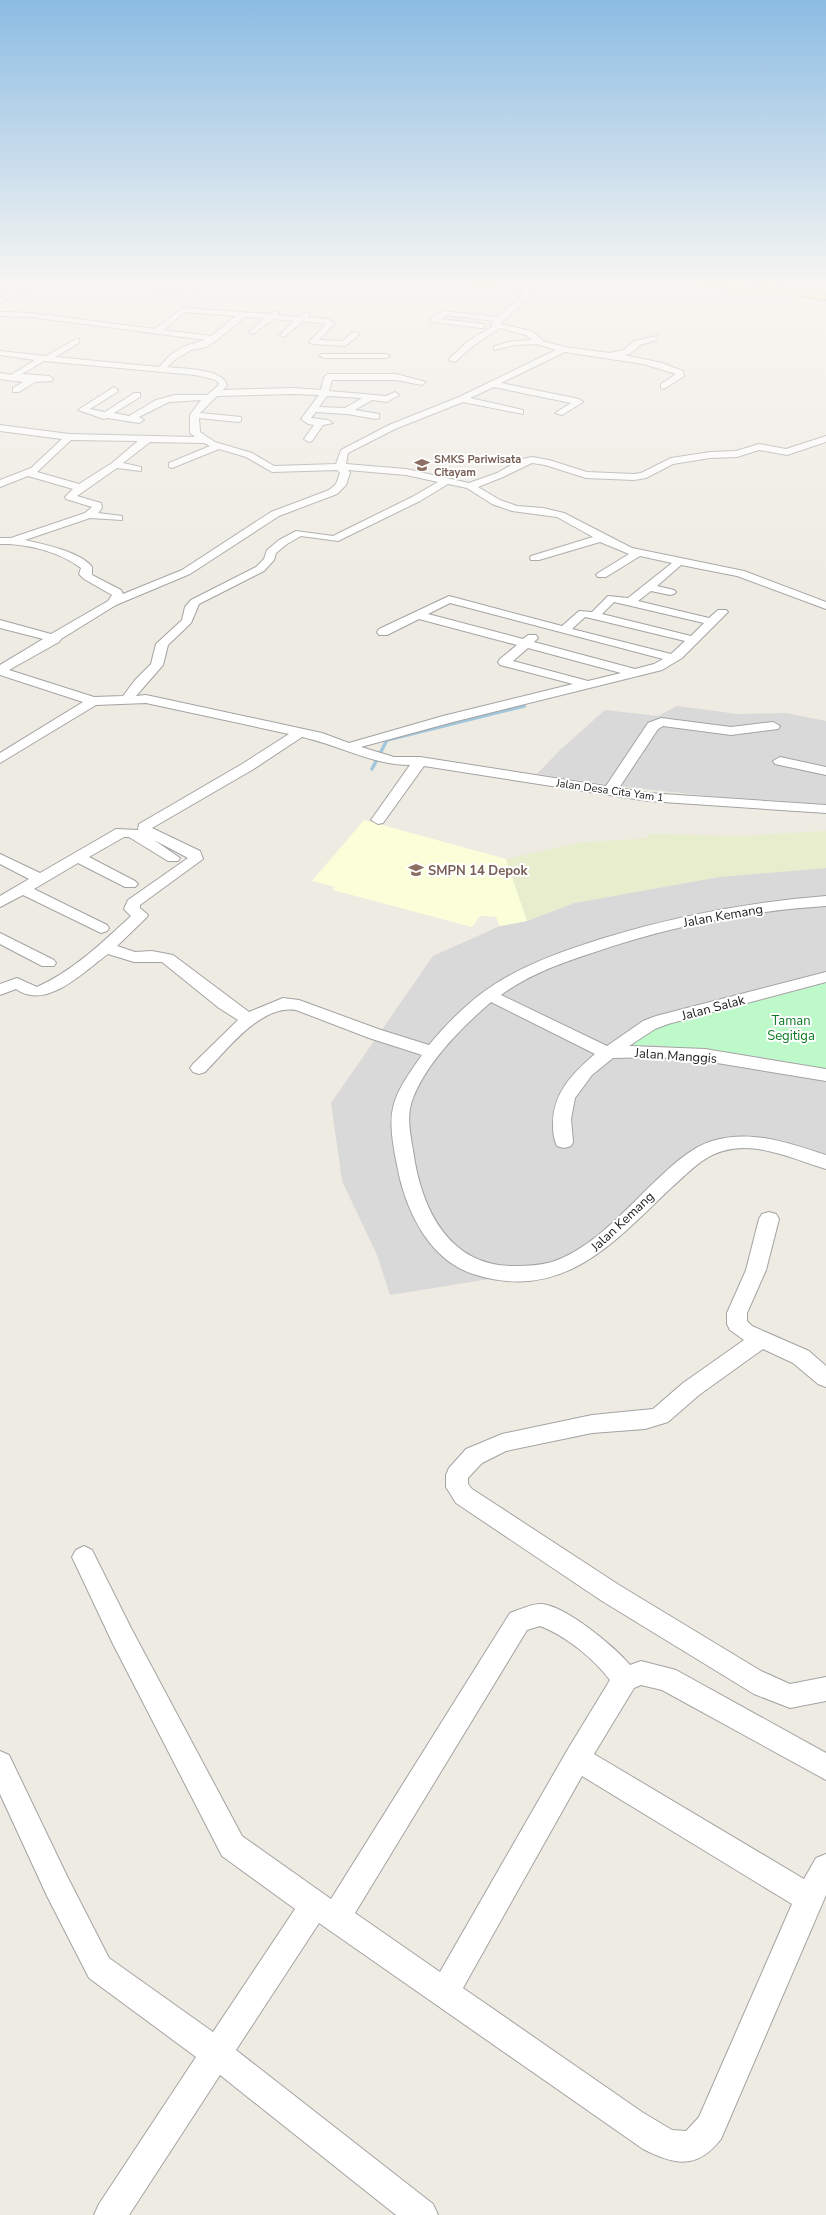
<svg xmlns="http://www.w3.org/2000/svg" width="826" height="2215" viewBox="0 0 826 2215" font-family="'Nunito Sans',sans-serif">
  <rect width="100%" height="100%" fill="#eeebe2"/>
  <g fill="#dad9d9">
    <polygon points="677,706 738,714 786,713 826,721 826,804 709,796 617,786 537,774 560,750 605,710 658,716"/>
    <polygon points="808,868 826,868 826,1166 737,1145 710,1148 578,1258 540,1271 390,1295 377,1255 342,1181 331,1103 433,956 500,926 527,921 574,903 719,877"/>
  </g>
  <polygon fill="#faffda" points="364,820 506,859 527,921 500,926 496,917 480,916 472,927 333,890 335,887 312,881"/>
  <polygon fill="#e7edcd" points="826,831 826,868 719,877 574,903 527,921 506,859 578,843 648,838 649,834 742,836"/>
  <polygon fill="#bef9ca" points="826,983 826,1069 761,1057 653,1045 637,1046 632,1044 634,1040 655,1024 758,1001"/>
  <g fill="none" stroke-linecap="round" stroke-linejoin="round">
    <polyline stroke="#a2c7dc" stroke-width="3.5" points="372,769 387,740 524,706"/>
    <g stroke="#a3a3a3" stroke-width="2">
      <g id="minor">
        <polygon points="31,281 40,281 0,304 0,299"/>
        <polygon points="94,281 125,281 187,287 194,288 196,295 192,297 189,297 187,291"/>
        <path d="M519,281H527L525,286L532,293L500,324L532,331L543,341L564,347L610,353L624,350L634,341L657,336V340L640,345L630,354L624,355L662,363L683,371L684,376L664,389L661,388V384L676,374L643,364L565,352L501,383L579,399L583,402L562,415L555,413L571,403L494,387L470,398L523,410V414L463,402L395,429L348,453L346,464L406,469L469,483L497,473L522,459L532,457L549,460L587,472L634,474L641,473L671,458L710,452L736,451L759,444L786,449L826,436V442L787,455L759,450L737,457L710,458L673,464L646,478L634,480L586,478L545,465L532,463L503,477L478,487L500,500L517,506L543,508L564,513L632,548L744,571L826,602V609L737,576L681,565L657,586L674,590L676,592L674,594L670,595L651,591L638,601L709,618L718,610H726L728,612L682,658L662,670L453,722L361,747L394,757H420L606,786L648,723L661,718L731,727L773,722L780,726L778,729L731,735L663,726L658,729L619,788L648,793L826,805V813L648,801L424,766L383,823L378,824L371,820L410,765C372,765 339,745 302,737L252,770L152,828L200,851L203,859L140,905V908L148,915L147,917L117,946L135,952L152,951L173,955L249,1012L283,998L299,1000L381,1030L429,1045C448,1022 470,1000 495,984C528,963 566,950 604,938C676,916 750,902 826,896V906C746,911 668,927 592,953C561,963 528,975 501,995L607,1046L643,1021L656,1016L826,972V982L668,1024L655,1029L629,1046L705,1049L826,1069V1081L705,1061L657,1057L613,1058L592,1075L575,1098L571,1119L573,1142L571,1146L564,1148L557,1146C554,1140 553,1133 553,1126C552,1093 573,1073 595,1054L491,1002C462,1027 427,1062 413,1098C406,1115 410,1132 413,1150C421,1209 449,1268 517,1266C529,1266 540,1265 552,1262C596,1247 629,1205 663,1174C677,1161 693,1147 712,1141C751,1129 789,1143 826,1155V1169C793,1159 757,1141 723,1151C703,1156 687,1174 672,1187C613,1243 563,1303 473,1274C428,1259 405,1209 397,1165C386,1110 390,1100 422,1055L369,1038L296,1010C260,1005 228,1049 205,1072L199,1074L193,1072L190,1068L193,1064L238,1020L219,1008L162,962H134L108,954C84,971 47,1011 16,989L0,995V984L17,978L37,987C73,971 103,942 131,916L124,909L128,900L188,858L154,840L180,858L178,861H168L129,837H124L89,857L135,881L138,884L135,887H125L78,863L34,889L107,925L109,928L107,931L101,933L23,895L0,907V896L29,879L0,864V854L40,873L116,829L138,830L139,824L242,764L289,734L146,703L96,705L0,763V753L83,702L0,675V665L43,639L0,628V620L51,634L108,601L112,595L84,579L79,574L81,568C60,552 26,543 0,544V538H11L85,513L92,507L66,499L65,497L73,489L28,476L0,487V480L31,468L62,439L0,431V425L69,434L195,437L190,433V415L201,400L169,402L139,417L144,420L139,423L108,418L104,419L78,410L114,387L118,390L117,392L90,409L105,412L134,393H140V397L114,413L129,416L156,400L175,395H207L219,385L218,382L213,379L195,375L44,361L22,374L49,376L53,379L52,381L35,382L19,392H13V388L23,382L0,379V373L11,375L35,360L0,355V351L46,356L76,339H79V343L55,357L159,367L170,355L185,346L205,340L31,317L0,316V312L31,313L155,329L183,308L269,314L275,311L279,313L277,315L299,317L306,312L310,314L307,317L327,319L335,323L319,340L343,341L353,332L360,334L345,346L313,344L309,342L326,324L303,321L284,337L280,335L294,321L273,319L253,334L249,332L264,318L245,317L213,343L206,347L191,350L176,359L167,367C182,369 224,368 227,386L223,390L293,388L321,390L324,377L328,374H396L426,382L422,385L396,380H332L329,391L386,396L395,392L399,395L387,402L372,400L355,410L379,414V418L376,419L347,414L316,412L311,418L328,420L333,423L323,425L312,441L309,442L304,439L314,425L308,424L301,419L319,395L293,394L217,396L200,413L241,417V421L238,422L199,418L200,432L215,442L252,453L274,466L336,464L341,450L389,425L459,397L556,350L537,344L514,345L494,350V346L513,341L532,340L526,335L500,328L474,345L455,362L448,360L468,341L492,327L491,325L494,321L446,315L441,319L484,324V328H481L434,322H431V318L444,311L498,317L524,293L517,287ZM185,312L236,316L211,336L163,330ZM327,396L362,398L345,408L319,407ZM71,440L138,441L112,463L79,484L37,472ZM150,442L204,443L210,446L169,463V467L172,468L219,449L246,457L272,472L337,470L340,473L336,484L329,490L271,512L182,570L123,594L121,590L92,575V567C81,552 43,544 25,540L90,518L122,520V516L98,513L102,508L101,503L77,496L117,468L141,471V467L123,463ZM348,470L406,475L438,482L412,497L333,536L296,531L279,540L267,550L264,559L256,567L191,600L185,607L182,620L156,644L151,664L135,680L123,696L94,697L9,670L59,642L61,639L116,605L190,574L279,516L337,494L346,485L350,473ZM448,484L467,488L492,504L512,511L557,517L593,537L531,556L530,558L531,560H539L600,542L629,554L598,573L596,575L598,577H606L640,556L672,563L628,598L608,596L592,612L579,611L562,626L449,596L379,629L377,632L379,635H387L419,619L517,645L500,659L498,662L500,665L573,684L443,716L349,743L322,733L146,695L136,696L163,665L168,645L191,623L199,604L264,571L274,560L276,553L287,544L301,536L338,541L420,501ZM614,602L704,623L691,636L602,614ZM450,603L663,659L654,664L635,669L534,642L538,638L536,635H528L523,639L428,614ZM585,617L594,619L685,641L671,654L572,629ZM528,648L621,673L588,681L513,661Z"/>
        <polygon points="321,354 386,354 390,356 386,358 324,358 320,356"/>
        <polygon points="780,757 826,767 826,775 775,764 773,761"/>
        <polygon points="0,933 54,960 56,963 54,966 42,966 0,944"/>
        <polygon points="769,1212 776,1214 779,1219 766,1270 747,1313 747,1321 752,1326 809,1351 826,1366 826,1387 818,1384 793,1363 763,1349 699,1395 668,1422 645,1429 592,1433 506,1451 482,1463 468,1478 468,1484 472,1489 619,1585 761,1671 790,1684 826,1677 826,1701 790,1708 754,1694 602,1601 456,1503 446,1487 446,1475 449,1468 466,1449 502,1434 592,1415 653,1409 683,1383 744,1340 730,1330 727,1324 727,1313 746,1270 759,1219 762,1214"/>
        <path d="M84,1546L92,1550L131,1628L242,1836L331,1899L510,1613C519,1610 531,1604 540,1604C564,1604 615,1647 630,1665L641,1661L676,1670L826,1753V1780L662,1690L641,1685L634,1688L594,1754L804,1879L816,1858L826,1854V1895L721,2139C697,2170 675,2165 643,2149L319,1923L236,2050L433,2204L438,2215H396L220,2075L129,2215H94L99,2204L196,2057L89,1978L47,1896L0,1794V1751L9,1755L67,1876L109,1958L213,2032L295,1909L222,1856L113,1644L72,1557L76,1550ZM540,1626C566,1636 593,1658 610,1680L568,1749L440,1972L355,1913L527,1630ZM582,1776L792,1904L699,2117L686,2131L672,2130L642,2112L463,1988Z"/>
      </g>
    </g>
    <g stroke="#957600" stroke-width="2">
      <g id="major">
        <polygon points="450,281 519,281 515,284 486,287 454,284"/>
        <path d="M673,281C725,281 775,286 826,294V300L770,291L677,284Z"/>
      </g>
    </g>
    <use href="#minor" fill="#fff" fill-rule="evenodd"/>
    <use href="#major" fill="#fcdd99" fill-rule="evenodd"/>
  </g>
  <linearGradient id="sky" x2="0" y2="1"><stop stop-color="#8cbce3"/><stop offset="0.48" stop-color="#f7f6f2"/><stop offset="1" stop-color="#f7f6f2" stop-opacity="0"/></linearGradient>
  <rect width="826" height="591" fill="url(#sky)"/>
  <defs>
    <g id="school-bare" transform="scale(1.2)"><path d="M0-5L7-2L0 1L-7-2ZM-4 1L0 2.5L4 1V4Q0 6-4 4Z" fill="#8d6e63" stroke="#fff" stroke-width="2.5" paint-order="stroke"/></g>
  </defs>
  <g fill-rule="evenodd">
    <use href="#school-bare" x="422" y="465"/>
    <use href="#school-bare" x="416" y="870"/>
  </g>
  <g text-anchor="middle" stroke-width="4" stroke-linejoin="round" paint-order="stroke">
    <g font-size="11" font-weight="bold" fill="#785e54" stroke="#fff" text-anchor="start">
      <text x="434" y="463">SMKS Pariwisata<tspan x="434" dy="13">Citayam</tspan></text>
    </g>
    <g font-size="11" fill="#1c1c1c" stroke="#fff">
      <text transform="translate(610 790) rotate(8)" y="4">Jalan Desa Cita Yam 1</text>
    </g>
    <g font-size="13" font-weight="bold" fill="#785e54" stroke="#fff" text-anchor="start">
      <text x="428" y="875">SMPN 14 Depok</text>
    </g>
    <g font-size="13" fill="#1c1c1c" stroke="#fff">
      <text transform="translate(723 915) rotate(-10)" y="5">Jalan Kemang</text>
      <text transform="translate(713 1007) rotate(-15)" y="5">Jalan Salak</text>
      <text transform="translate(676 1055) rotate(4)" y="5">Jalan Manggis</text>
      <text transform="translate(622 1221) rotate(-43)" y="5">Jalan Kemang</text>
    </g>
    <g font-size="13" fill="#0b7a22" stroke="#fff">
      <text x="791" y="1025">Taman<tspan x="791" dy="15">Segitiga</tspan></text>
    </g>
  </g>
</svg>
